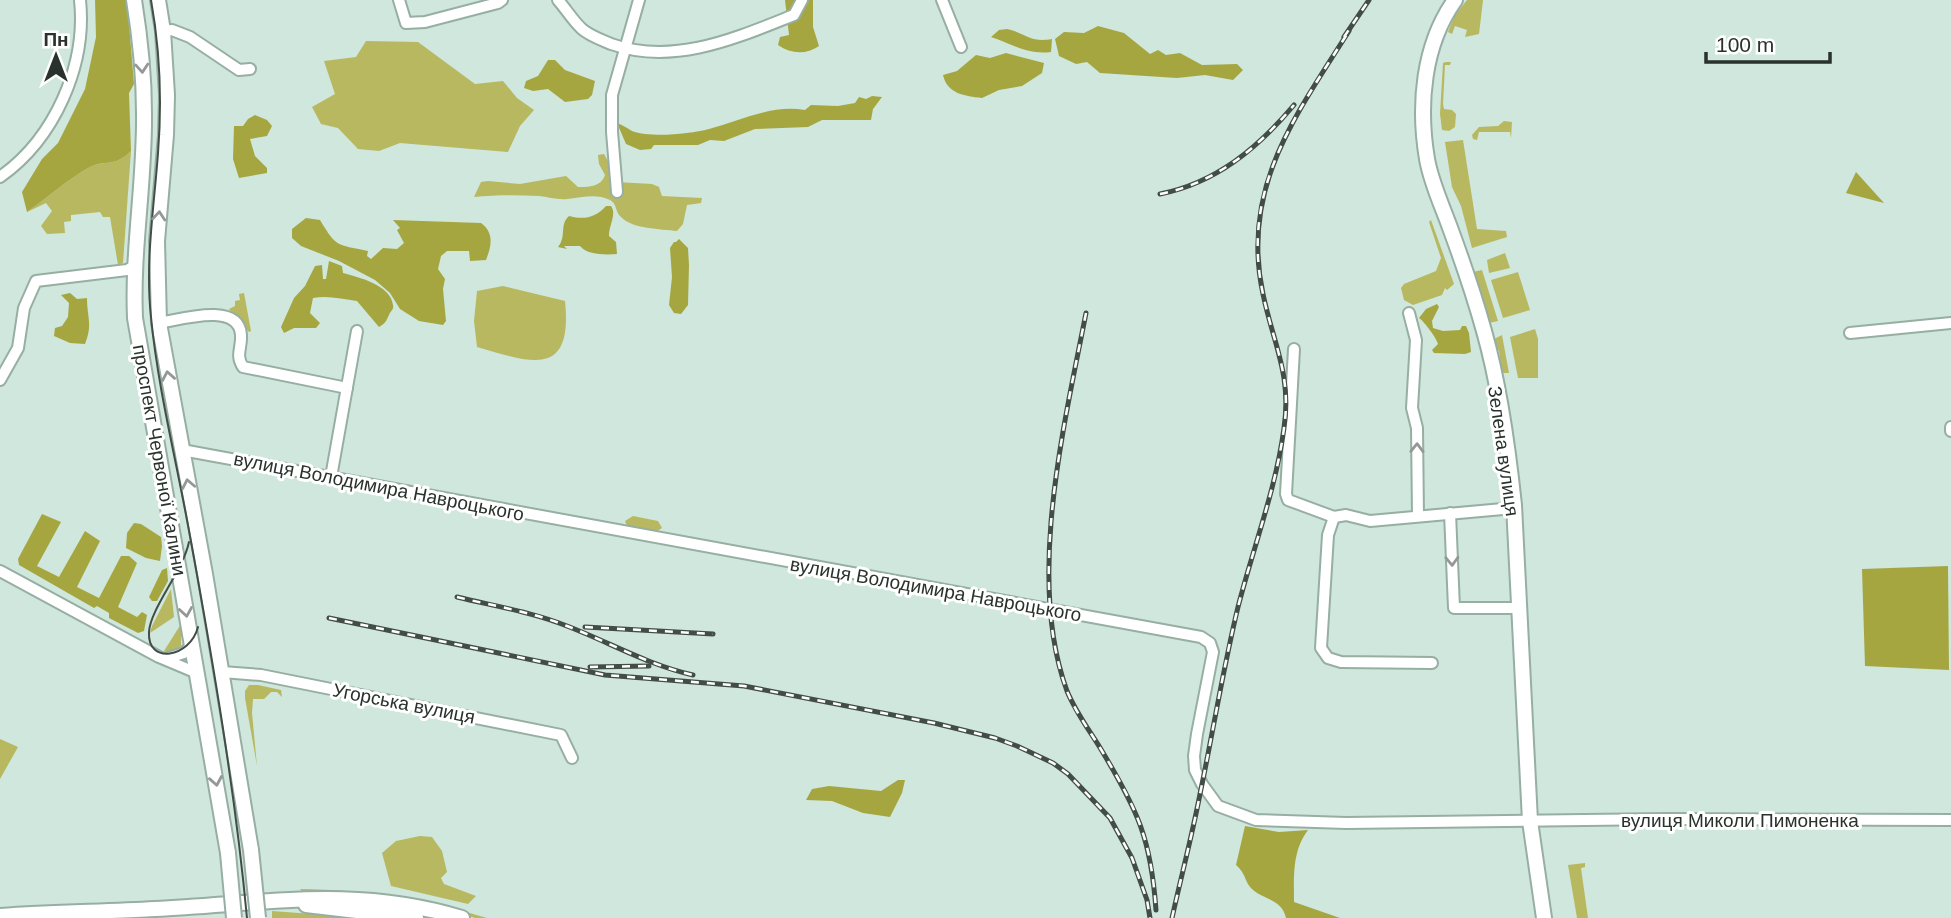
<svg xmlns="http://www.w3.org/2000/svg" width="1951" height="918" viewBox="0 0 1951 918" font-family="Arial,sans-serif">
  <rect width="100%" height="100%" fill="#cfe7dc"/>
  <g fill="#b8b860">
    <polygon points="1467,0 1483,0 1479,34 1465,37 1467,30 1455,26 1452,34 1448,32 1455,15"/>
    <polygon points="366,41 418,42 475,84 503,81 517,98 534,110 520,126 508,152 400,143 379,151 358,149 338,128 321,124 312,107 335,94 324,61 356,57"/>
    <polygon points="1446,62 1451,62 1450,65 1445,65 1443,104 1444,109 1452,110 1456,114 1455,127 1449,131 1442,130 1440,114 1443,63"/>
    <polygon points="1504,121 1512,122 1511,138 1510,132 1479,132 1477,140 1473,139 1472,135 1479,127 1498,126"/>
    <polygon points="1463,140 1477,229 1506,231 1507,237 1472,248 1461,206 1452,187 1445,142"/>
    <path d="M131,151L123,263L118,265L110,217H103L100,212L71,215V221L64,222L65,233L47,234L41,226L52,211L46,203L27,212C47,198 68,179 90,167C106,159 114,168 131,151Z"/>
    <path d="M604,154L614,172L616,182L652,184L659,187L662,196L702,198L701,203L687,205L683,224L677,231C661,229 632,229 621,217C615,212 617,203 610,200C596,193 581,198 567,199C558,200 548,197 539,196C517,195 495,195 474,197L481,182L488,181L520,184L566,176L578,187C589,187 601,187 605,175L599,164L598,155Z"/>
    <polygon points="1431,220 1454,284 1447,290 1445,288 1442,295 1413,305 1404,300 1401,288 1404,284 1436,271 1441,258 1429,222"/>
    <polygon points="1505,253 1510,268 1489,273 1487,260"/>
    <polygon points="1482,270 1498,321 1489,323 1473,272"/>
    <polygon points="1518,272 1530,310 1503,318 1491,280"/>
    <path d="M503,286L565,301C573,380 530,362 477,347L474,321L477,291Z"/>
    <polygon points="244,293 251,331 249,332 229,309 235,306 235,301 240,300 239,294"/>
    <polygon points="1535,329 1538,339 1538,378 1518,378 1510,337"/>
    <polygon points="1502,335 1509,373 1502,373 1499,351 1492,340"/>
    <polygon points="633,516 658,521 662,528 657,531 627,526 625,521"/>
    <polygon points="171,589 174,617 150,633 152,626"/>
    <polygon points="181,624 181,646 172,653 164,651"/>
    <polygon points="249,685 258,685 281,690 282,697 277,692 271,692 264,699 253,699 252,713 257,766 245,698 245,691"/>
    <polygon points="0,739 18,747 0,779"/>
    <polygon points="420,836 432,837 442,851 447,872 441,878 444,884 476,896 468,904 391,886 382,853 396,841"/>
    <polygon points="1585,863 1585,867 1581,868 1588,918 1577,918 1568,865"/>
    <path d="M300,889C368,890 422,898 487,918H475L444,908L303,893Z"/>
    <polygon points="272,911 366,918 272,918"/>
  </g>
  <g fill="#a6a641">
    <path d="M95,0H127L134,84L129,93L131,151C114,168 106,159 90,167C68,179 47,198 27,212L22,192L42,159L58,143L85,89L96,37Z"/>
    <path d="M785,0H813V27L819,46C806,55 791,54 778,45L780,37L789,35Z"/>
    <polygon points="1098,26 1124,33 1150,54 1158,50 1166,55 1180,53 1202,65 1237,64 1243,70 1233,80 1205,75 1177,78 1100,73 1087,62 1076,64 1059,56 1055,39 1064,32 1084,33"/>
    <path d="M1007,29C1026,33 1030,43 1052,39L1051,52C1027,55 1012,44 991,37L999,30Z"/>
    <path d="M1006,53L1044,63L1042,73L1022,86L999,90L982,98C965,96 947,94 943,75L957,71L976,55L990,58Z"/>
    <polygon points="548,60 555,60 565,70 595,81 592,95 588,99 565,102 548,89 533,91 524,88 526,81 538,76"/>
    <path d="M872,96L882,97L873,109L871,120H822L808,127L755,129L724,141L710,140L698,145H654L651,149L640,150L626,144L617,123C623,125 627,128 632,131C651,138 689,134 709,129C740,121 772,104 805,110L811,105L838,106L855,103L859,97L866,99Z"/>
    <polygon points="255,115 267,120 272,126 267,136 250,139 255,156 267,168 267,173 239,178 233,159 234,126 243,126 248,119"/>
    <polygon points="1856,172 1884,203 1846,193"/>
    <path d="M606,206H611C617,214 609,225 609,236L616,242L617,254C606,255 587,255 580,246H564L567,249L558,247C567,236 559,225 569,216C584,220 595,218 606,206Z"/>
    <path d="M306,218L320,220C337,248 336,244 368,251L367,256L371,259L383,248L397,249L404,243L397,230L400,228L393,220L481,223C495,233 491,247 486,260L470,261L469,251H447L441,256L438,269L445,279L443,289L446,321L443,325L419,321L400,309L390,293L375,280L339,261L301,246L292,238V229Z"/>
    <polygon points="679,239 688,248 689,265 688,305 681,314 674,313 669,305 672,277 670,248 674,242 676,242"/>
    <path d="M329,261L342,266L343,273C358,277 391,285 393,305C394,310 391,310 389,315C386,321 386,323 379,327L357,301C343,299 327,295 313,298L310,313L320,323L316,328H294L284,333L281,327L294,298L305,286L315,266L322,265L323,279H326Z"/>
    <path d="M70,293L77,299L87,298C87,317 93,325 85,344L70,343L54,336L55,328L62,326L68,317L69,303L61,295Z"/>
    <path d="M1437,304L1439,307L1432,321L1433,328L1443,331L1460,330L1462,326H1466L1469,333L1471,352L1465,354L1434,353L1432,350L1438,344C1437,339 1424,321 1419,318L1426,309Z"/>
    <polygon points="42,514 61,522 37,566 59,577 85,531 100,541 77,587 99,598 121,556 129,556 137,563 118,607 137,617 142,612 147,615 144,631 138,633 109,618 109,613 97,606 94,608 19,565 18,559"/>
    <polygon points="134,523 141,524 161,537 162,546 160,561 146,558 126,548 127,533"/>
    <polygon points="1948,566 1949,670 1865,666 1862,569"/>
    <polygon points="167,568 168,581 157,601 152,601 149,597 162,570"/>
    <polygon points="898,780 905,780 902,793 890,817 863,813 832,801 806,800 812,789 829,786 881,791"/>
    <path d="M1245,826L1279,832L1308,830C1292,851 1294,877 1294,902L1340,918H1286C1282,899 1264,900 1252,889C1244,881 1247,875 1236,865Z"/>
  </g>
  <g fill="none" stroke-linecap="round" stroke-linejoin="round">
    <g stroke="#97aea3" stroke-width="14">
      <g id="minor">
        <polyline points="399,0 406,23 425,22 498,3 502,0"/>
        <path d="M558,0C566,9 573,21 582,29C590,36 602,40 611,44C674,66 736,38 794,15L802,0"/>
        <polyline points="942,0 961,47"/>
        <polyline points="163,31 172,30 190,37 239,70 250,69"/>
        <path d="M0,177C54,139 87,66 80,0"/>
        <polyline points="617,192 612,132 612,95 639,0"/>
        <polyline points="1409,313 1416,340 1412,408 1417,428 1418,516"/>
        <path d="M159,323C179,320 239,301 241,335C242,348 235,355 243,367L347,388"/>
        <polyline points="1850,333 1951,323"/>
        <polyline points="1294,349 1286,494 1288,500 1334,517 1346,515 1370,521 1514,508"/>
        <polyline points="0,380 18,348 24,308 36,281 127,270 134,266"/>
        <polyline points="1951,427 1951,431"/>
        <polyline points="182,450 1201,637 1210,643 1213,652 1197,734 1194,756 1195,770 1202,784 1218,806 1256,820 1346,823 1667,819 1951,820"/>
        <polyline points="331,477 357,331"/>
        <polyline points="1450,513 1454,608 1518,608"/>
        <polyline points="1334,517 1328,535 1321,648 1328,658 1341,662 1432,663"/>
        <polyline points="0,571 159,657 197,673"/>
        <polyline points="165,659 184,653 192,645"/>
        <polyline points="222,672 261,675 561,735 572,758"/>
      </g>
    </g>
    <g stroke="#97aea3" stroke-width="18">
      <g id="major">
        <path d="M134,0C140,37 144,75 144,113C145,182 132,249 135,318L228,853"/>
        <polyline points="158,0 163,31 167,95 166,135 157,241 159,323 205,574 251,850"/>
        <path d="M1455,0C1423,45 1418,105 1427,159C1431,182 1441,203 1449,225C1462,260 1474,295 1484,331C1500,387 1508,448 1514,505L1530,821L1544,918"/>
        <polyline points="306,905 416,918"/>
        <path d="M0,916C52,912 103,912 155,909C264,904 353,885 462,918"/>
      </g>
    </g>
    <use href="#minor" stroke="#fff" stroke-width="10"/>
    <use href="#major" stroke="#fff" stroke-width="14"/>
    <g stroke="#424d47" stroke-width="2">
      <path d="M151,0C160,50 162,102 158,153C154,208 145,262 151,317C158,390 177,463 190,536C213,662 235,790 247,918"/>
      <path d="M189,542C183,571 150,609 149,632C147,665 190,658 198,627"/>
    </g>
    <g stroke="#424d47" stroke-width="5">
      <g id="rail">
        <polyline points="1344,37 1369,0"/>
        <path d="M1160,194C1216,183 1258,148 1294,105"/>
        <path d="M1086,313C1064,426 1026,580 1067,691C1076,713 1090,731 1102,751C1138,811 1151,839 1156,910"/>
        <path d="M457,597C494,606 532,612 567,626C609,642 648,665 693,675"/>
        <polyline points="329,618 605,675 744,686 934,723 995,738 1017,746 1053,763 1068,774 1110,818 1132,858 1147,900 1150,918"/>
        <polyline points="585,627 713,634"/>
        <polyline points="590,667 649,666"/>
        <path d="M1172,918C1181,877 1192,836 1200,794C1213,732 1223,669 1238,607C1253,548 1276,489 1284,428C1292,375 1273,343 1263,294C1240,188 1296,115 1349,31"/>
      </g>
    </g>
    <use href="#rail" stroke="#fff" stroke-width="2.5" stroke-dasharray="8" stroke-linecap="butt"/>
    <g stroke="#97aea3" stroke-width="18" stroke-linecap="butt">
      <g id="major-bridge">
        <polyline points="251,850 258,918"/>
        <polyline points="228,853 234,918"/>
      </g>
    </g>
    <use href="#major-bridge" stroke="#fff" stroke-width="14"/>
  </g>
  <defs><path id="oneway-chevron" d="M-2-3.5L2.5 0L-2 3.5" fill="none" stroke-width="1.6" stroke-linecap="round" stroke-linejoin="round" transform="scale(1.75)"/></defs>
  <g stroke="#949896">
    <use href="#oneway-chevron" transform="translate(142 68) rotate(86)"/>
    <use href="#oneway-chevron" transform="translate(159 216) rotate(-85)"/>
    <use href="#oneway-chevron" transform="translate(168 376) rotate(-100)"/>
    <use href="#oneway-chevron" transform="translate(1417 448) rotate(-89)"/>
    <use href="#oneway-chevron" transform="translate(188 484) rotate(-101)"/>
    <use href="#oneway-chevron" transform="translate(1452 561) rotate(88)"/>
    <use href="#oneway-chevron" transform="translate(186 612) rotate(81)"/>
    <use href="#oneway-chevron" transform="translate(216 781) rotate(80)"/>
  </g>
  <g text-anchor="middle" stroke-width="6" stroke-linejoin="round" paint-order="stroke">
    <g font-size="19" fill="#29322d" stroke="#fff">
      <text transform="translate(1504 451) rotate(82)" y="7">Зелена вулиця</text>
      <text transform="translate(160 460) rotate(80)" y="7">проспект Червоної Калини</text>
      <text transform="translate(379 486) rotate(11)" y="7">вулиця Володимира Навроцького</text>
      <text transform="translate(936 589) rotate(10)" y="7">вулиця Володимира Навроцького</text>
      <text transform="translate(404 703) rotate(11)" y="7">Угорська вулиця</text>
      <text x="1740" y="827">вулиця Миколи Пимоненка</text>
    </g>
  </g>
  <g transform="translate(56 56)" stroke="#ffffff" stroke-width="5" paint-order="stroke">
  <path d="M0-5L12 26L0 18L-12 26Z" fill="#29322d"/>
  <text y="-10" font-size="19" font-weight="bold" text-anchor="middle" fill="#29322d">Пн</text>
  </g>
  <path d="M1706 52v10h124v-10" fill="none" stroke="#29322d" stroke-width="3.5"/>
  <text x="1716" y="52" font-size="21" fill="#29322d" stroke="#ffffff" stroke-width="5" paint-order="stroke">100 m</text>
</svg>
